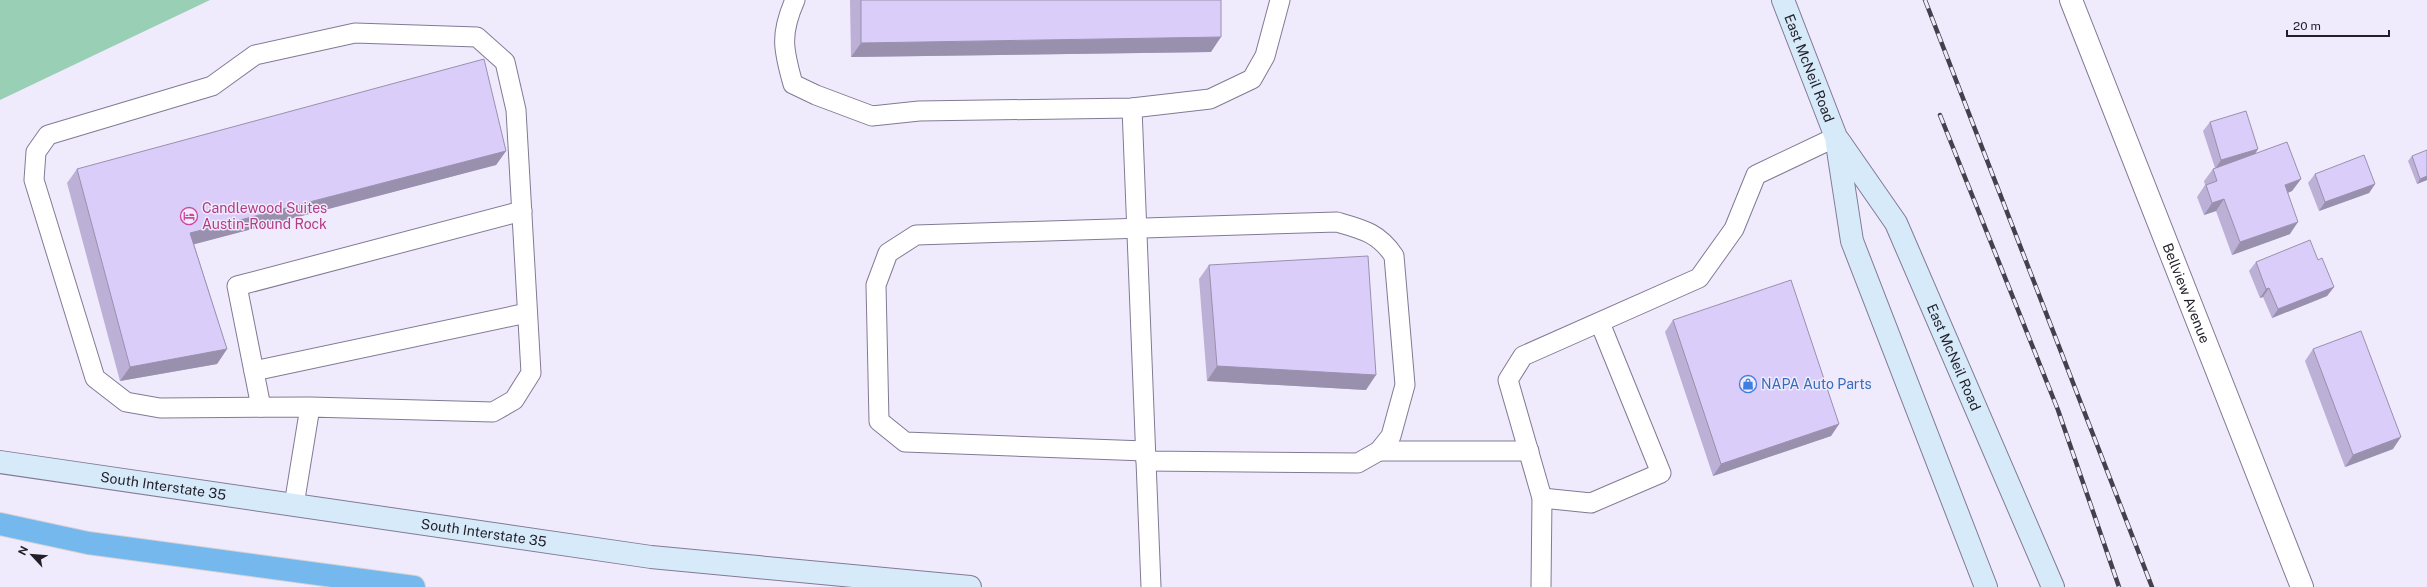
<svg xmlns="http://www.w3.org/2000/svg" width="2427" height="587" viewBox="0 0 2427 587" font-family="'Public Sans',sans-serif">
  <rect width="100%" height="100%" fill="#f0ebfc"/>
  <polygon fill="#99cfb4" points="0,0 210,0 0,100"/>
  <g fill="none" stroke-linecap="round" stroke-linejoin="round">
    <g stroke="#827a94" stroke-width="21">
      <g id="lane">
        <path d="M795,0C780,34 783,49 793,84L816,95L872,116L919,111L1132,108L1210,99L1252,79L1265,56L1280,0"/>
        <polyline points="1132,108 1151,587"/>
        <polyline points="254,371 527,313"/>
        <polyline points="261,407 237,286 522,211"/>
        <path d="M1145,451L905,442L879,421L876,285L888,253L916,235L1337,222C1362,229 1379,233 1394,256L1405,385L1391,436L1379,451L1358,463L1146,461"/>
        <polyline points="1379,451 1529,451"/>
        <polyline points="1542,498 1591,503 1661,473 1600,323"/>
        <polyline points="294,505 310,407 493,412 514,400 531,373 516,110 505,62 477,37 355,33 255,55 212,86 48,135 36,152 34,180 95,378 126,402 160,408 310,407"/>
        <polyline points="1541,587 1542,498 1508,380 1523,356 1699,278 1734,229 1756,175 1836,137"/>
      </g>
    </g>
    <g stroke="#827a94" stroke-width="24">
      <g id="street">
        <path id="s1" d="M2071,0L2302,587"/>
      </g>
    </g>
    <g stroke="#827a94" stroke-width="24">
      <g id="secondary">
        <path id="s2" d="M1783,0L1836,137L1852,241L1986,587"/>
        <path id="s3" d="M1839,141L1896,223L2053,587"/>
        <path id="s4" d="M0,462L651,557L970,587"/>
      </g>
    </g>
    <g stroke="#d3d2d4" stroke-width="24">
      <polyline id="highway" points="0,524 88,543 414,587"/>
    </g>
    <use href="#lane" stroke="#fff" stroke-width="19"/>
    <use href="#street" stroke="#fff" stroke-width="22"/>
    <use href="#secondary" stroke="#d6eafa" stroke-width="22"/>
    <use href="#highway" stroke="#75b8ed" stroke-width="22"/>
    <g stroke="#44414c" stroke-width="4.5">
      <g id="rail">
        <polyline points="1925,0 2152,587"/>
        <polyline points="1940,115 2058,410 2119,587"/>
      </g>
    </g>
    <use href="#rail" stroke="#f0ebfc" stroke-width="3" stroke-dasharray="9" stroke-linecap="butt"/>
  </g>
  <g fill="#bcb0d6">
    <polygon points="850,0 1221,0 1211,52 851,57"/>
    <polygon points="2210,122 2258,149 2255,154 2301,179 2292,191 2288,193 2290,234 2232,255 2216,211 2204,215 2197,197 2205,185 2204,181 2213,169 2215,168 2203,131"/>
    <polygon points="506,151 496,165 194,244 227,349 217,364 120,381 67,183 77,169"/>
    <polygon points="2412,156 2427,180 2417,184 2408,161"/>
    <polygon points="2315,174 2375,184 2369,193 2319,211 2308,183"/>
    <polygon points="2318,260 2334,287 2327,296 2272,318 2263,297 2260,298 2249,271 2256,262"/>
    <polygon points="1209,265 1366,390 1207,381 1199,279"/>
    <polygon points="1673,320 1839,424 1831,436 1713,476 1665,332"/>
    <polygon points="2313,349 2393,449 2345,467 2305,361"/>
  </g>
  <g fill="#9990ae">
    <polygon points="1221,37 1211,52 851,57 861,43"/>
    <polygon points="2258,149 2252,158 2215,169 2221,160"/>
    <polygon points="506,151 496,165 180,248 190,233"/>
    <polygon points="2427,176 2427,180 2417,184 2420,179"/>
    <polygon points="2301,179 2292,191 2276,197 2285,185"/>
    <polygon points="2375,184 2369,193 2319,211 2325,202"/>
    <polygon points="2224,199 2216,211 2204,215 2212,203"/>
    <polygon points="2298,222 2290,234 2232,255 2240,242"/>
    <polygon points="2334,287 2327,296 2272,318 2278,309"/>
    <polygon points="2269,288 2263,297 2260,298 2266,289"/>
    <polygon points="227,349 217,364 120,381 130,367"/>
    <polygon points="1217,366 1376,375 1366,390 1207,381"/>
    <polygon points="1839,424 1831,436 1713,476 1721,464"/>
    <polygon points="2401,437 2393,449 2345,467 2353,455"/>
  </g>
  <g fill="#dbcdf9" stroke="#9990ae">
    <polygon points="861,0 1221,0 1221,37 861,43"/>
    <polygon points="484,59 506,151 190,233 227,349 130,367 77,169"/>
    <polygon points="2246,111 2258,149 2221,160 2210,122"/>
    <polygon points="2287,142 2301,179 2285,185 2298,222 2240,242 2224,199 2212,203 2206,185 2217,181 2213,169"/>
    <polygon points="2427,150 2427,176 2420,179 2412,156"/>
    <polygon points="2364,155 2375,184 2325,202 2315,174"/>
    <polygon points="2310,240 2318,260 2322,258 2334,287 2278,309 2269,288 2266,289 2256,262"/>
    <polygon points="1368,256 1376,375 1217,366 1209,265"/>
    <polygon points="1791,280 1839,424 1721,464 1673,320"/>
    <polygon points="2361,331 2401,437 2353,455 2313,349"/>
  </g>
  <defs>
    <g id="hotel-ring" transform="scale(0.9)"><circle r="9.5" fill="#f0ebfc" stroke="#d1479c" stroke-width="1.5"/><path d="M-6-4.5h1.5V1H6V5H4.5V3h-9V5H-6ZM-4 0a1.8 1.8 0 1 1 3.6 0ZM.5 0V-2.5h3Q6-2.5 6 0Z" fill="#d1479c"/></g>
    <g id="shop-ring" transform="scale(0.9)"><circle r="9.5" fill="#f0ebfc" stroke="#3f7fe0" stroke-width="1.5"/><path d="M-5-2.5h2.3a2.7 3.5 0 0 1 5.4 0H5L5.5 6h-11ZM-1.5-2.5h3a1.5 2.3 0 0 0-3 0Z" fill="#3f7fe0"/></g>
  </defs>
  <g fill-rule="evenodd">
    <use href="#hotel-ring" x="189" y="216"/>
    <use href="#shop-ring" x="1748" y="384"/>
  </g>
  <g text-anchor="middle" stroke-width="3" stroke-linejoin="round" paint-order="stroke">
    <g font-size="14" fill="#221f29" stroke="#f0ebfc">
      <text dy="5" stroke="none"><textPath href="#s2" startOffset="73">East McNeil Road</textPath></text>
      <text dy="5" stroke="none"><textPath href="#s1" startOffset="315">Bellview Avenue</textPath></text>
      <text dy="5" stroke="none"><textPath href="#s3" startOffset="246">East McNeil Road</textPath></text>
      <text dy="5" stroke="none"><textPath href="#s4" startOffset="165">South Interstate 35</textPath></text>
      <text dy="5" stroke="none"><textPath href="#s4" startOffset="489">South Interstate 35</textPath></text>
    </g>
    <g font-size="14" fill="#b23c85" stroke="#f0ebfc" text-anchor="start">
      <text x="202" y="213">Candlewood Suites<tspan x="202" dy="16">Austin-Round Rock</tspan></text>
    </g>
    <g font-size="14" fill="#366cbe" stroke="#f0ebfc" text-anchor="start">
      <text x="1761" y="389">NAPA Auto Parts</text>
    </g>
  </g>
  <g transform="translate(32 555) rotate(296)" stroke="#f0ebfc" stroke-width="3" paint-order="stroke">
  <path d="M0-3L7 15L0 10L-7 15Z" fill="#221f29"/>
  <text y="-6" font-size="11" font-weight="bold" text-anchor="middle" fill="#221f29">N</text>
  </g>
  <path d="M2287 30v6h102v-6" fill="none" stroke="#221f29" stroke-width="2"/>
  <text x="2293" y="30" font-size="12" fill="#221f29" stroke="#f0ebfc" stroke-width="3" paint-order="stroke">20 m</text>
</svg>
